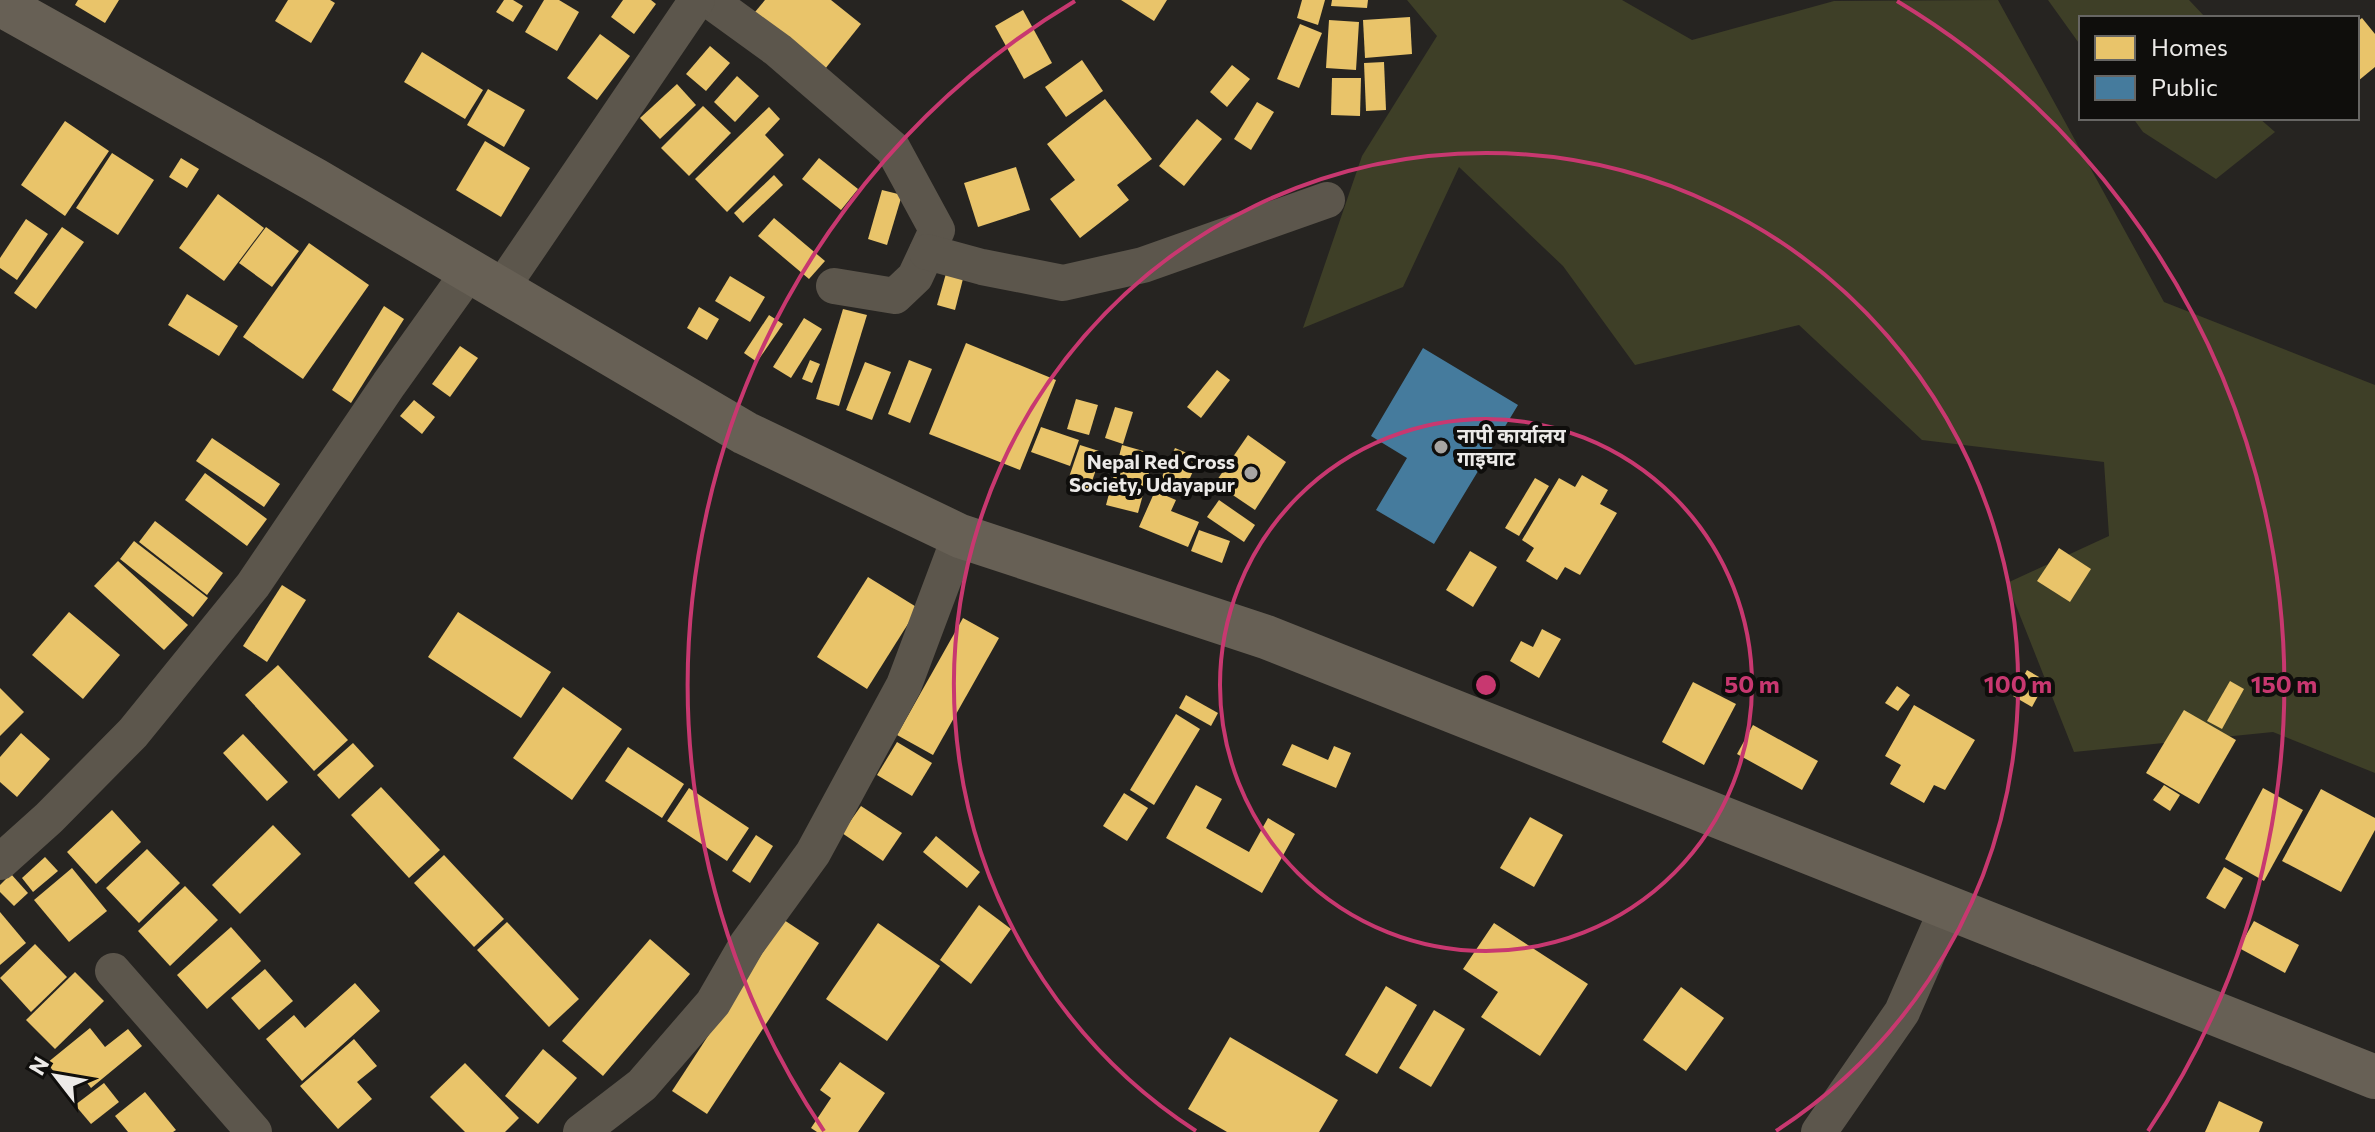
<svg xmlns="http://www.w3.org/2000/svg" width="2375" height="1132" viewBox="0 0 2375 1132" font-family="Commissioner,'Noto Sans Devanagari',sans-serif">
  <rect width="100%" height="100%" fill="#262421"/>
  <g fill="#3e3f27">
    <polygon points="1407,0 1622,0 1692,40 1834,1 1998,0 2164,302 2375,385 2375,773 2273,732 2074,752 2007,583 2109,536 2104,462 1922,440 1799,325 1635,365 1563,266 1459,167 1403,287 1303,328 1362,156 1437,36"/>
    <polygon points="2048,0 2189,0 2205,17 2081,18 2081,46"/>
    <polygon points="2133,118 2259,118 2275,132 2216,179 2143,132"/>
  </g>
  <g fill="#e9c46a">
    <polygon points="78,0 119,0 105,23 75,5"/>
    <polygon points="288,0 330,0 335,3 311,43 275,21"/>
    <polygon points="504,0 513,0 523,6 513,22 496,12"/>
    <polygon points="544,0 559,0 579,12 557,51 525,32"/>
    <polygon points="623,0 651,0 656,4 634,34 611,17"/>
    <polygon points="765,0 831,0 861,24 825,69 755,12"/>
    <polygon points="1121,0 1167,0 1154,21"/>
    <polygon points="1302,0 1325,0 1318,25 1297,18"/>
    <polygon points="1332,0 1368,0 1367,8 1331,6"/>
    <polygon points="1023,10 1052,63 1024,79 995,26"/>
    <polygon points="1410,17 1412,54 1365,58 1363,20"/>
    <polygon points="2362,18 2375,34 2375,67 2358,81 2357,22"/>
    <polygon points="1329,20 1359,22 1356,70 1326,68"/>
    <polygon points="1300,24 1322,33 1299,88 1277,79"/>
    <polygon points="600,34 630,56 597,100 567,78"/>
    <polygon points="710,46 730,63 706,91 686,74"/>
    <polygon points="422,52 483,90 465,119 404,82"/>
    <polygon points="1082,60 1103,91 1066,117 1045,87"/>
    <polygon points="1384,62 1386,110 1366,111 1364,63"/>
    <polygon points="1232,65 1250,79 1227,107 1210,92"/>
    <polygon points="737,76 759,96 735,122 714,102"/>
    <polygon points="1332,78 1361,78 1360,116 1331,115"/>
    <polygon points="677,84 696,105 660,139 640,118"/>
    <polygon points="488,89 525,110 504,147 467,125"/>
    <polygon points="1105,99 1152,159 1117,185 1129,200 1080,238 1050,199 1075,180 1047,144"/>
    <polygon points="1257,102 1274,112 1251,150 1234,139"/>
    <polygon points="703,106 731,133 689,176 661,148"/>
    <polygon points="769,107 780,119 765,135 784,155 727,212 695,179"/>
    <polygon points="1197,119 1222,139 1184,186 1159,166"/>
    <polygon points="65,121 109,151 65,216 21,185"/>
    <polygon points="485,141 530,168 501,217 456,190"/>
    <polygon points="112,153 154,180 118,235 76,208"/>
    <polygon points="181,158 199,169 187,188 169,177"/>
    <polygon points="819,158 858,189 841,210 802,179"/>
    <polygon points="1016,167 1030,210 978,227 964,183"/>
    <polygon points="774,175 783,185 743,223 734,213"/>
    <polygon points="882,190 902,195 887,245 868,239"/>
    <polygon points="218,194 264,228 224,281 179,248"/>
    <polygon points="774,218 825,261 809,279 758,236"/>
    <polygon points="26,219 48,234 17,280 0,268 0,258"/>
    <polygon points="62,227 84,242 36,309 14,293"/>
    <polygon points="266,227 299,251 272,287 239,263"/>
    <polygon points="309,243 369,285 303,379 243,337"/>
    <polygon points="947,270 964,275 955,310 937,305"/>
    <polygon points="730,276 765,297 750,322 715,301"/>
    <polygon points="187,294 238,326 219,356 168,325"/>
    <polygon points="384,306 404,319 351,403 332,390"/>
    <polygon points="699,307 719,319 707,340 687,328"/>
    <polygon points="843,309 867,315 839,406 816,399"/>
    <polygon points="769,315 783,324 757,362 744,353"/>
    <polygon points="804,318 822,329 791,378 773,367"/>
    <polygon points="966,343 1056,380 1020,470 929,434"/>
    <polygon points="460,346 478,358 450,397 432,384"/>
    <polygon points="810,360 820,364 812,383 802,379"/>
    <polygon points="909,360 932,369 910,423 888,414"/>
    <polygon points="865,362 891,372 872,420 846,410"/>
    <polygon points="1217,370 1230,380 1201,418 1187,407"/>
    <polygon points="1076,399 1098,405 1089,435 1067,429"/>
    <polygon points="414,400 435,417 422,434 400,416"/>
    <polygon points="1115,407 1133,412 1123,444 1105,438"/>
    <polygon points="1041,427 1079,440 1070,466 1031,452"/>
    <polygon points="1248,435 1286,462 1255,510 1215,483"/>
    <polygon points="212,438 280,484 264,507 196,461"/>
    <polygon points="1080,445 1102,452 1089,490 1067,483"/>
    <polygon points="1122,445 1154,454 1138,513 1106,505"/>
    <polygon points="1175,448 1199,458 1185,489 1161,479"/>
    <polygon points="205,473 267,519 247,546 185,500"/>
    <polygon points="1582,475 1608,490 1600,504 1617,513 1580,575 1565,567 1557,580 1526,561 1534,548 1522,540 1559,478 1575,487"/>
    <polygon points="1535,478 1549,486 1519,536 1505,528"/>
    <polygon points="1155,491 1176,500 1171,511 1199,522 1188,547 1139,527"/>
    <polygon points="1219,500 1255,525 1244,542 1207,517"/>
    <polygon points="155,521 223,573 207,595 139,542"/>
    <polygon points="1199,530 1230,541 1222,563 1191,551"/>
    <polygon points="134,541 208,598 193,617 120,559"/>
    <polygon points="2059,548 2091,569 2070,602 2037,581"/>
    <polygon points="1470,551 1497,567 1473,607 1446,590"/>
    <polygon points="118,561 188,625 164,650 94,586"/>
    <polygon points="868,577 918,608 867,689 817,657"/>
    <polygon points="282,585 306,600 267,662 243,646"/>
    <polygon points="69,612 120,655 83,699 32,655"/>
    <polygon points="458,612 551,672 521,718 428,657"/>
    <polygon points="963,618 999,638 933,755 897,735"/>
    <polygon points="1542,629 1561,639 1539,678 1510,661 1521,641 1533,647"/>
    <polygon points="278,665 348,740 314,771 245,695"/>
    <polygon points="2027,670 2046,681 2032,707 2013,696"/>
    <polygon points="2230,681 2244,689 2222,729 2207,721"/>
    <polygon points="1693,682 1736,704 1704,765 1662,742"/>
    <polygon points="1897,686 1910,695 1898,711 1885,703"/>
    <polygon points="563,687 622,729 572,800 513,758"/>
    <polygon points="0,688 24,712 0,736"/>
    <polygon points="1186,695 1218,713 1211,726 1179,708"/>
    <polygon points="1914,705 1975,740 1945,790 1934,785 1924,803 1890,784 1901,765 1885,756"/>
    <polygon points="2184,710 2236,740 2199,804 2146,773"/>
    <polygon points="1176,714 1200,729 1154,805 1130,790"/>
    <polygon points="1753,725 1818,761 1802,790 1737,754"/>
    <polygon points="21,733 50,759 17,797 0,782 0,757"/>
    <polygon points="243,734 288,782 267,801 223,753"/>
    <polygon points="897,742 932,763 912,796 877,775"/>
    <polygon points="353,743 374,766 339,799 317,775"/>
    <polygon points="1292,744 1328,760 1334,746 1351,753 1336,788 1282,765"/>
    <polygon points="628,747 684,784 662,818 605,781"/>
    <polygon points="1196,785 1222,799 1206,828 1249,852 1268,818 1295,834 1262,893 1166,838"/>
    <polygon points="2164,785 2180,795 2170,811 2153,800"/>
    <polygon points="381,787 440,850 409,878 351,815"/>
    <polygon points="689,788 749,828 727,861 667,821"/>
    <polygon points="2263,788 2303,810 2264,881 2225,859"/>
    <polygon points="2321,789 2375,818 2375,830 2341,892 2282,861"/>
    <polygon points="1124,793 1148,808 1127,841 1103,826"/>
    <polygon points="861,806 902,833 883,861 842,833"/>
    <polygon points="112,810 141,842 96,884 67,852"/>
    <polygon points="1530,817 1563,835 1534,887 1500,868"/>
    <polygon points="273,825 301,854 240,914 212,885"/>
    <polygon points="756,835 773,846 750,883 732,871"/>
    <polygon points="936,836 980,872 967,888 923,852"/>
    <polygon points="147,849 180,883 139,923 106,888"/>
    <polygon points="444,855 504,919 474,947 414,883"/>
    <polygon points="45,857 58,871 33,892 22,878"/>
    <polygon points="2224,867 2243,878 2225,909 2206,898"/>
    <polygon points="72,868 107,911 69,942 34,900"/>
    <polygon points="11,874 28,893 14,906 0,892 0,885"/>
    <polygon points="185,886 218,920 170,966 138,931"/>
    <polygon points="979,905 1011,929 971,984 940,960"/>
    <polygon points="0,912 26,943 0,965"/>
    <polygon points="784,920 819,943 707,1114 672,1091"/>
    <polygon points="2254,921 2299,945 2285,973 2239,948"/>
    <polygon points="507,922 579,999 549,1027 477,950"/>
    <polygon points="878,923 940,966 887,1041 826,999"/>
    <polygon points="1494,923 1588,984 1540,1056 1481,1017 1498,992 1463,969"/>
    <polygon points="231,927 261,961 207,1009 177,975"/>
    <polygon points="650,939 690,974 603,1076 562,1041"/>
    <polygon points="35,944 67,977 31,1012 0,978"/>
    <polygon points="265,969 293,1001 259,1030 231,998"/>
    <polygon points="75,972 104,1001 55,1049 26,1020"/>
    <polygon points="355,983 380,1011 302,1081 266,1039 294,1015 305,1028"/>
    <polygon points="1386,986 1417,1005 1377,1074 1345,1055"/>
    <polygon points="1681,987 1724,1018 1686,1071 1643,1040"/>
    <polygon points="1434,1010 1465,1029 1431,1087 1399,1068"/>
    <polygon points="90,1028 105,1047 128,1029 142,1046 91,1088 82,1076 67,1088 47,1063"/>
    <polygon points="1230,1037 1338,1100 1319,1132 1227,1132 1188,1109"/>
    <polygon points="354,1039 377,1066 357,1082 372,1099 338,1129 300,1086"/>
    <polygon points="543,1049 577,1078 538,1124 505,1096"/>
    <polygon points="840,1062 885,1093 858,1132 817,1132 811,1128 831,1098 820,1090"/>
    <polygon points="465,1063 519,1118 505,1132 465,1132 430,1097"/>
    <polygon points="104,1083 119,1102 91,1124 75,1105"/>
    <polygon points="145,1092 176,1130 173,1132 128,1132 115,1116"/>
    <polygon points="2219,1101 2263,1122 2259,1132 2205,1132"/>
  </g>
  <polygon fill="#457b9d" points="1423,348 1518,405 1434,544 1376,510 1407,458 1371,436"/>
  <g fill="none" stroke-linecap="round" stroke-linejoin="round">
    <g stroke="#5c564c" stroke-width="36">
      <polyline points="709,0 778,50 893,149 937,230 915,277 895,296 834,286"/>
      <polyline points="927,252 982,267 1063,283 1143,265 1327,200"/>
      <polyline points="500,290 697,0"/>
      <polyline points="0,862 49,818 133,733 253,585 389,384 469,272"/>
      <polyline points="113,971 254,1132"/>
      <polyline points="581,1132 642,1085 713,1003 747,944 813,853 904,685 960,536"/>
      <polyline points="1819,1132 1902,1012 1947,909"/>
    </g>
    <polyline stroke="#676055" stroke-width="44" points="0,4 315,180 745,433 960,536 1266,637 2375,1077"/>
  </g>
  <g fill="none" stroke="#c83870" stroke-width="4">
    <circle cx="1486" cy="685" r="266"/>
    <path d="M1196 1131A532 532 0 1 1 1776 1131"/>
    <path d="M824 1131A798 798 0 0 1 1075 1M1897 1A798 798 0 0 1 2148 1131"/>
  </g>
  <g fill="#a7a5a2" stroke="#0f0e0c" stroke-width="3">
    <circle cx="1441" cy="447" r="8"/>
    <circle cx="1251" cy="473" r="8"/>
  </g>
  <g text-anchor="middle" stroke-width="8" stroke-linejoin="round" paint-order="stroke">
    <g font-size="20" font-weight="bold" fill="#eceae8" stroke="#0f0e0c" text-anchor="start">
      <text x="1457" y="443">नापी कार्यालय<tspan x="1457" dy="23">गाइघाट</tspan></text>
      <text x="1235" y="469" text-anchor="end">Nepal Red Cross<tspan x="1235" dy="23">Society, Udayapur</tspan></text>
    </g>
  </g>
  <circle cx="1486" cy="685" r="12" fill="#c83870" stroke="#0f0e0c" stroke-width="4"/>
  <g font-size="24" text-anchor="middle" font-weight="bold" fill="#c83870" stroke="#0f0e0c" stroke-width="8" stroke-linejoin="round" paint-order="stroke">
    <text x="1752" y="693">50 m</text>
    <text x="2018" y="693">100 m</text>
    <text x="2284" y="693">150 m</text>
  </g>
  <rect x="2079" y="16" width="280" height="104" fill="#0f0e0c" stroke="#676664" stroke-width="2"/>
  <rect x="2095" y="36" width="40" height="24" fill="#e9c46a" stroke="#676664" stroke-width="2"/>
  <text x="2151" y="56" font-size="24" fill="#eceae8">Homes</text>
  <rect x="2095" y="76" width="40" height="24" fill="#457b9d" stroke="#676664" stroke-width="2"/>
  <text x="2151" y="96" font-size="24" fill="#eceae8">Public</text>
  <g transform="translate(56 1076) rotate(301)" stroke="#0f0e0c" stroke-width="6" paint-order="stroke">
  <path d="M0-6L14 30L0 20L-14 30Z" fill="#eceae8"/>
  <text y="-12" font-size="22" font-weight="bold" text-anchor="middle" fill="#eceae8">N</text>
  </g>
</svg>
